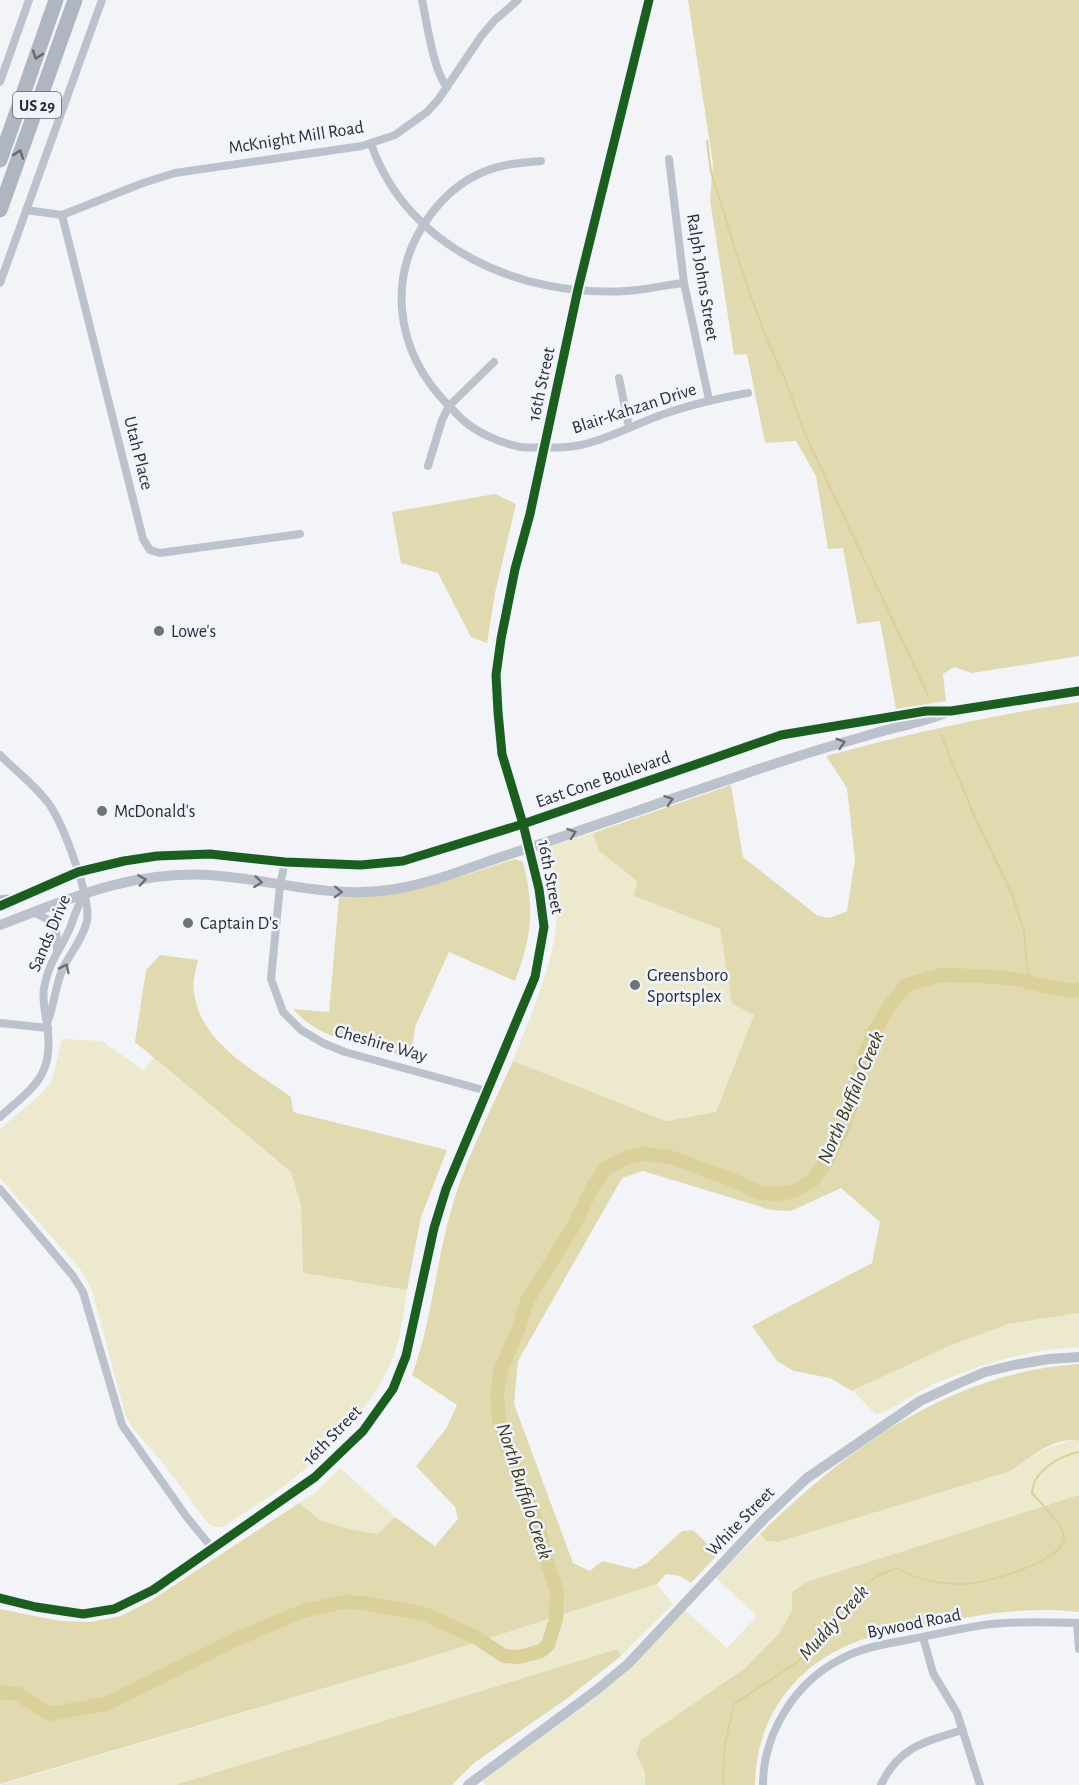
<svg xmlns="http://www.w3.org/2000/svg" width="1079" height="1785" viewBox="0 0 1079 1785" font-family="'Alegreya Sans',sans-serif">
  <rect width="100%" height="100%" fill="#f2f4f8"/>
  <g fill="#ede9cf">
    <path d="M593,833L599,851L637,881L634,896L720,929L732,1004L754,1015L716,1112L666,1121L513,1061C528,1020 553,969 556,925C557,901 552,876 546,853L550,846Z"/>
    <path d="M62,1039L102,1041L143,1070L154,1058L291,1172L301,1206L303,1273L407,1290C404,1313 401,1335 393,1357C376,1405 327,1452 288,1483C268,1499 245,1512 223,1527H213L207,1522L166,1467L131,1426L125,1414L92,1290L80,1269L0,1178V1129L41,1094L52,1080Z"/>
    <polygon points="1079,1313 1079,1347 1044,1350 1012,1357 981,1366 933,1384 883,1413 875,1414 853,1391 947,1347 1008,1324"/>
    <path d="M1074,1440L1079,1441V1495L806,1582L792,1592V1610L780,1632L745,1668L707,1694L636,1754L645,1773V1785H486L482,1781L590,1702L630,1669L685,1610L727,1648L757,1616L715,1577L760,1534L766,1541L778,1542L1011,1471C1032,1455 1047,1446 1074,1440Z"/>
    <polygon points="340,1468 395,1517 378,1534 349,1529 320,1520 299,1503 316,1492"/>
    <polygon points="657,1584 673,1604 621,1656 616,1649 175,1785 0,1785 443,1653"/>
  </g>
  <g fill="#e1dab0">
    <polygon points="688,0 1079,0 1079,656 972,673 954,667 943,674 946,701 896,709 880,621 857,624 843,548 828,549 816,476 796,441 765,443 747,354 734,355 710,200 713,164"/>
    <polygon points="495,494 516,504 495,593 487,643 471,637 438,573 401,563 392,512"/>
    <path d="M1079,702V1313L1008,1324L947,1347L852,1391L830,1378L794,1371L777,1361L752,1326L872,1263L880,1222L841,1188L791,1211L771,1210L643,1171L622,1178L518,1361L514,1404L573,1563L590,1571L602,1561L635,1569L647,1563L682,1531L693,1530L718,1554L691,1583L680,1576L666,1574L657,1584L443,1653L0,1784V1609L60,1621L90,1622L121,1616L152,1600L299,1503L320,1520L349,1529L378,1534L395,1517L435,1546L458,1519L455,1507L416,1466L446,1429L457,1405L412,1375C431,1324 435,1270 449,1218C463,1164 490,1112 513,1061L666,1121L716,1112L754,1015L732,1004L720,929L634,896L637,881L599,851L593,833L731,785L743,857L818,916L830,918L847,911L855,859L847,788L826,756C910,733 993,715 1079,702Z"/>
    <path d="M515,859L523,862C535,908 532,937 515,981L449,952L415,1027L411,1057C371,1047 321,1042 293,1009L329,1012L339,897C402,899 456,878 515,859Z"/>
    <path d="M160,955L198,960C196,970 192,983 194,992C200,1043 254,1070 291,1097L293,1112L447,1150L421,1217L407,1290L303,1273L301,1206L291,1172L135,1042L146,970Z"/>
    <path d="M1079,1364V1441C1056,1435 1028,1459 1011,1471L778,1542L766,1541L760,1534C847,1448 952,1372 1079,1364Z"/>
    <path d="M1079,1495V1612C1032,1606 979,1614 933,1624C910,1629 884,1632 861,1640C796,1663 756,1716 755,1785H645V1773L636,1754L641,1740L745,1668L780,1632L792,1610V1592L806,1582Z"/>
    <polygon points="617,1649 621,1656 569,1697 474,1763 452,1785 175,1785"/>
  </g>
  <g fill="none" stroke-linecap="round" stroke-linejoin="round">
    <g stroke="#d9d09a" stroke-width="2">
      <polyline points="707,141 711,172 744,277 767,340 785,379 805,434 928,695"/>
      <polyline points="941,735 976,820 1012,894 1024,931 1027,966 1031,983"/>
      <path d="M723,1785L724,1750L734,1704L799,1661C837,1624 840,1587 897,1568C916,1580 942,1584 964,1584C984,1584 1065,1561 1064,1537C1063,1524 1041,1504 1032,1493C1033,1471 1059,1456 1079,1452"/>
    </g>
    <polyline stroke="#d9d09a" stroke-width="14" points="0,1692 18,1694 49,1714 106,1704 239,1638 303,1611 343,1602 365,1603 424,1614 477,1638 504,1656 519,1657 541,1651 548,1645 556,1619 557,1592 543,1550 539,1529 506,1445 499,1418 497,1394 501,1369 518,1330 527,1301 573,1227 592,1188 606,1168 628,1157 644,1154 670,1157 740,1183 759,1193 777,1194 795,1191 813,1180 827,1161 842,1130 851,1106 857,1078 872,1036 887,1009 906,985 941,975 981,976 1016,979 1044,986 1075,991 1079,989"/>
    <g stroke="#bcc2cb" stroke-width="8">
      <path d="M422,0C427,23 433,70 447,87"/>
      <polyline points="0,82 29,0"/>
      <path d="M371,144C408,249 520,297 626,291C645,290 665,285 684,283"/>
      <polyline points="669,159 684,283 709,400"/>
      <path d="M541,161C519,163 499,164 479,174C459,183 444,197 431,214C385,275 395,350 447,404C453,409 457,415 463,420C477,433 501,443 520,447C527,448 536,447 543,447C551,447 558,448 566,447C598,445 634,424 664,414C692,404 720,398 748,393"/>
      <polyline points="26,210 62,215 143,183 175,173 362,146 395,135 427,112 438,100 482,35 495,20 518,0"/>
      <polyline points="62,215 143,539 150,550 160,553 300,534"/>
      <polyline points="0,283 102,0"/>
      <polyline points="619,378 629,427"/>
      <polyline points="428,466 442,420 449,406 494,362"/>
      <path d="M0,755C16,771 36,786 49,804C63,824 91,897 87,921C83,938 72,951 64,966C55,984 55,1004 47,1023"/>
      <polyline points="285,862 280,885 271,979 283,1012 301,1030 323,1043 345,1052 487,1091"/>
      <path d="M33,912C54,921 58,925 57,949"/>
      <polyline points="0,1023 48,1028"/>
      <path d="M0,1117C34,1086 55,1076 47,1024C45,1010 42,1003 44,988C49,961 60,951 70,928C74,917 78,905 84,894"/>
      <polyline points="0,1189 73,1276 83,1292 122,1425 186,1516 212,1548"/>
      <polyline points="1077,1623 1079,1649"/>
      <polyline points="923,1637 933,1673 957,1713 980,1785"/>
      <path d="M763,1785C763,1734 795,1682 841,1659C863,1647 887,1644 911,1639C938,1634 965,1627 992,1624C1021,1621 1050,1622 1079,1623"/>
      <path d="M881,1785C898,1747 926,1741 963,1730"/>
    </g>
    <g stroke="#bcc2cb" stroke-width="10">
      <polyline points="3,904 78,872 124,861 157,856 210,854 285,862 361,865 403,861 523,824 781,735 926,711 951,711 1079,691"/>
      <path d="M0,925C71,898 130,871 209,875C272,879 332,900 395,889C432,883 468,868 504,856C580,831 656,804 733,778C778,762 823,748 869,735C894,727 920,723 945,713"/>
      <polyline points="0,1598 36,1607 83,1614 114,1609 153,1590 315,1477 363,1431 393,1389 406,1356 434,1228 446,1189 535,977 544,927 539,889 523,824 502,754 498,712 496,675 501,639 515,569 530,514 578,289 649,0"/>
      <polyline points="468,1785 594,1692 628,1664 764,1519 807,1478 920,1401 957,1384 985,1372 1014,1365 1049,1359 1079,1357"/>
    </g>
    <g stroke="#afb5c1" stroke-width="15">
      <polyline points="0,160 56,0"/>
      <polyline points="0,210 75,0"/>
      <polyline points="0,903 8,902"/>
    </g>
    <g stroke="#eff3fb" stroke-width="13">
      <g id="cycleway">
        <polyline points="0,906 78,872 124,861 157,856 210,854 285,862 361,865 403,861 523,824 781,735 926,711 951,711 1079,691"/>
        <polyline points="0,1598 36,1607 83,1614 114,1609 153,1590 315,1477 363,1431 393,1389 406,1356 434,1228 446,1189 535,977 544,927 539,889 523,824 502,754 498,712 496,675 501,639 515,569 530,514 578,289 649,0"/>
      </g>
    </g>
    <use href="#cycleway" stroke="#1b5e20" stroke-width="9"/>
  </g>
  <defs><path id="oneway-chevron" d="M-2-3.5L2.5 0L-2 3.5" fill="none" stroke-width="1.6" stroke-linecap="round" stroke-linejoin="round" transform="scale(1.5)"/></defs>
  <g stroke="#666a71">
    <use href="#oneway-chevron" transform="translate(37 55) rotate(109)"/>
    <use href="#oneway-chevron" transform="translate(19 154) rotate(-71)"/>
  </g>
  <g stroke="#6c7075">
    <use href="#oneway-chevron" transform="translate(841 743) rotate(-17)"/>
    <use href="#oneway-chevron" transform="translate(669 800) rotate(-19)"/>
    <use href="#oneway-chevron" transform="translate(572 833) rotate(-19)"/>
    <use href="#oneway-chevron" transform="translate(142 880) rotate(-8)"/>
    <use href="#oneway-chevron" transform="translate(258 882) rotate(7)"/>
    <use href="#oneway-chevron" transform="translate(338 892) rotate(2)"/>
    <use href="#oneway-chevron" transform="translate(65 968) rotate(-64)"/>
  </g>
  <g fill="#717275" stroke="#eff3fb" stroke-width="2">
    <circle cx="159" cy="631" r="6"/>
    <circle cx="102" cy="811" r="6"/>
    <circle cx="188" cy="923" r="6"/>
    <circle cx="635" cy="985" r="6"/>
  </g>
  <g text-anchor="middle" stroke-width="5" stroke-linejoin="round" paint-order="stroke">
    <rect fill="#eff3fb" stroke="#66686c" stroke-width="1.5" x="13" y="92" width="48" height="26" rx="4.5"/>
    <g font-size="16" font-weight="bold" fill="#2b2c2f">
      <text x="37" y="111">US 29</text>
    </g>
    <g font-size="18" fill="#2b2c2f" stroke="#eff3fb">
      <text transform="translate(296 137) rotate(-9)" y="6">McKnight Mill Road</text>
      <text transform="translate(703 277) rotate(81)" y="6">Ralph Johns Street</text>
      <text transform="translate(541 384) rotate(-78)" y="6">16th Street</text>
      <text transform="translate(634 408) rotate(-18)" y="6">Blair-Kahzan Drive</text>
      <text transform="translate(139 453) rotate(76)" y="6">Utah Place</text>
      <text transform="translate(603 779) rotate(-19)" y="6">East Cone Boulevard</text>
      <text transform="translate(551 877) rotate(79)" y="6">16th Street</text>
      <text transform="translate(49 933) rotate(-67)" y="6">Sands Drive</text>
      <text transform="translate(381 1043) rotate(16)" y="6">Cheshire Way</text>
      <text transform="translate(332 1435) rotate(-46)" y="6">16th Street</text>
      <text transform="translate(740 1521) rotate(-46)" y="6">White Street</text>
      <text transform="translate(914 1623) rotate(-11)" y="6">Bywood Road</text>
    </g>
    <g font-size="18" fill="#2b2c2f" stroke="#eff3fb" text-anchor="start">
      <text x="171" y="637">Lowe's</text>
      <text x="114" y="817">McDonald's</text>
      <text x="200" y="929">Captain D's</text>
      <text x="647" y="981">Greensboro<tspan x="647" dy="21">Sportsplex</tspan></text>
    </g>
    <g font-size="20" font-style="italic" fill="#3f3916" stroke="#eff3fb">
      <text transform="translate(850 1097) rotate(-67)" y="7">North Buffalo Creek</text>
      <text transform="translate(525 1491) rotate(72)" y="7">North Buffalo Creek</text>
      <text transform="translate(833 1622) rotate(-48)" y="7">Muddy Creek</text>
    </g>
  </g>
</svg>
